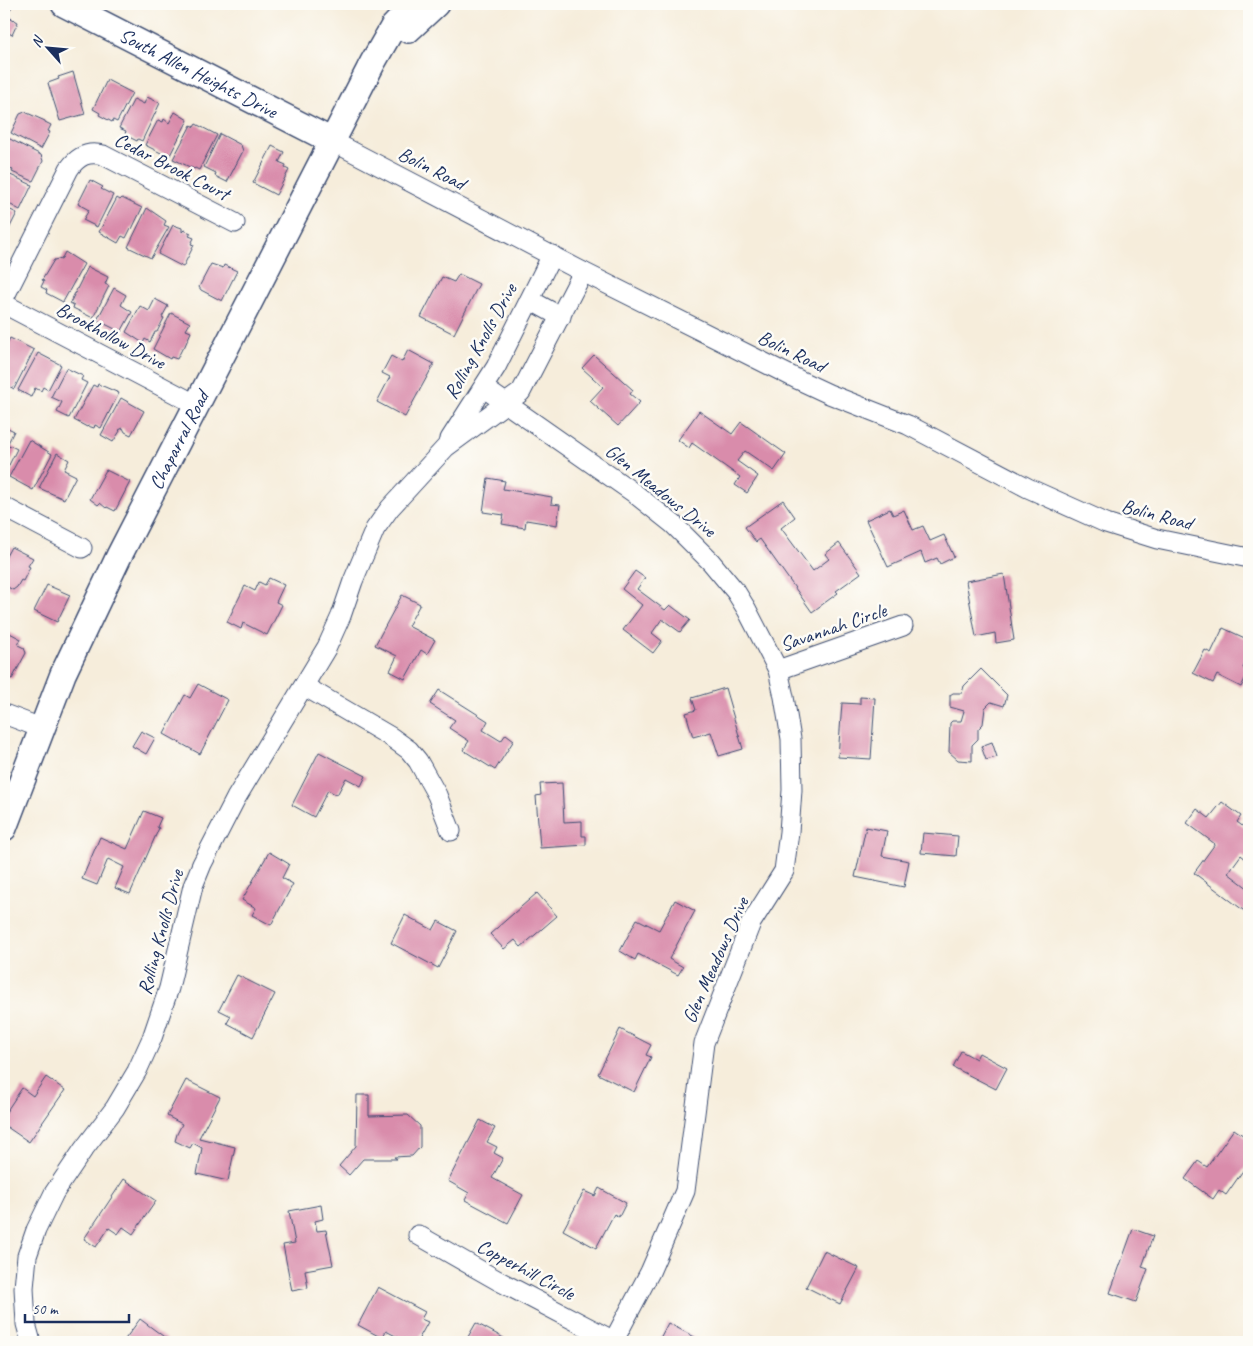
<svg xmlns="http://www.w3.org/2000/svg" width="1253" height="1346" viewBox="0 0 1253 1346" font-family="Caveat,sans-serif">
  <rect width="100%" height="100%" fill="#fdfcf7"/>
  <filter id="ink" filterUnits="userSpaceOnUse"><feTurbulence type="fractalNoise" baseFrequency=".02" numOctaves="2"/><feDisplacementMap in="SourceGraphic" scale="10" xChannelSelector="R" yChannelSelector="G"/><feConvolveMatrix kernelMatrix="1 2 1 2 8 2 1 2 1" color-interpolation-filters="sRGB"/></filter>
  <filter id="wash" filterUnits="userSpaceOnUse"><feTurbulence type="fractalNoise" baseFrequency=".0096" numOctaves="4" result="noise"/><feDisplacementMap in="SourceGraphic" scale="20" xChannelSelector="R" yChannelSelector="G"/><feGaussianBlur stdDeviation="1.12" result="paint"/><feColorMatrix in="noise" values="0 0 0 0 0 0 0 0 0 0 0 0 0 0 0 0 0 1.4 0 .05"/><feComposite in="paint" operator="in"/></filter>
  <g filter="url(#wash)">
    <rect width="100%" height="100%" fill="#f6eddb"/>
    <g id="blocks">
      <g fill="#d98cab">
        <polygon points="4,4 12,6 7,16 18,22 12,35 4,30"/>
        <polygon points="73,72 85,114 60,121 48,83 59,79 58,77"/>
        <polygon points="107,80 132,93 117,122 113,120 112,122 99,115 100,113 93,109"/>
        <polygon points="147,97 160,103 142,141 138,139 137,141 127,136 128,135 125,134 126,131 119,128 134,99 144,104"/>
        <polygon points="25,112 45,121 45,122 51,125 48,131 50,132 41,149 11,133 20,114"/>
        <polygon points="175,112 188,120 169,157 145,145 158,120 163,122 164,119 169,123"/>
        <polygon points="196,124 217,135 199,170 195,168 194,169 173,159 191,125 194,127"/>
        <polygon points="220,134 241,145 243,151 227,182 215,176 216,173 204,167"/>
        <polygon points="8,138 41,155 43,161 33,181 12,172 13,170 4,166 4,147"/>
        <polygon points="272,146 284,152 279,162 286,165 285,168 289,170 276,195 253,183"/>
        <polygon points="4,172 32,185 20,210 4,201"/>
        <polygon points="90,180 103,187 101,189 113,195 97,227 83,220 89,210 78,204"/>
        <polygon points="117,198 120,200 122,198 142,208 132,229 131,228 126,238 122,236 118,243 99,232"/>
        <polygon points="4,207 17,213 4,239"/>
        <polygon points="147,208 166,221 164,225 169,227 151,258 128,247"/>
        <polygon points="173,225 182,228 182,232 184,230 191,233 189,236 194,238 191,244 194,245 183,267 158,254"/>
        <polygon points="65,252 84,264 63,302 46,293 47,290 41,287 44,281 42,280 54,260 58,259 61,260"/>
        <polygon points="211,264 223,268 224,265 237,271 222,301 201,290 199,287"/>
        <polygon points="88,267 108,277 105,284 109,286 93,318 73,308 74,305 70,303"/>
        <polygon points="459,274 479,284 454,334 421,317 442,277 454,282"/>
        <polygon points="114,288 126,295 121,305 132,312 121,332 97,320"/>
        <polygon points="155,299 168,306 162,317 164,318 157,332 155,332 150,342 145,339 143,343 126,332 140,306 149,311"/>
        <polygon points="171,313 190,323 186,330 191,332 184,348 183,347 177,359 171,357 170,359 153,349"/>
        <polygon points="10,338 34,350 14,389 4,383 4,349"/>
        <polygon points="408,350 434,364 405,417 377,402 390,377 382,373 391,356 402,362"/>
        <polygon points="38,353 61,365 48,390 43,387 41,391 35,388 31,397 18,390"/>
        <polygon points="594,355 633,390 630,394 640,402 618,426 590,401 603,387 582,368"/>
        <polygon points="66,368 83,376 81,380 87,383 69,418 57,412 62,402 51,397"/>
        <polygon points="98,384 119,393 101,428 95,425 94,428 88,426 87,427 74,420 93,385 97,387"/>
        <polygon points="121,398 144,411 131,435 125,432 123,428 119,430 120,431 113,442 101,435"/>
        <polygon points="699,411 732,434 741,422 786,454 774,471 745,451 737,461 758,476 747,493 735,485 740,477 692,443 689,448 678,440"/>
        <polygon points="4,426 14,431 8,443 8,447 11,446 17,449 4,475"/>
        <polygon points="29,440 52,454 33,490 9,477"/>
        <polygon points="57,453 69,460 64,470 76,476 64,499 39,488"/>
        <polygon points="106,470 130,482 115,511 107,507 106,508 100,503 98,505 90,499"/>
        <polygon points="488,478 505,481 503,489 552,497 551,504 560,505 557,525 526,520 525,528 502,524 504,515 483,512"/>
        <polygon points="783,500 795,517 781,528 813,571 829,559 825,554 839,543 861,573 836,591 838,593 812,612 760,539 756,542 745,527"/>
        <polygon points="890,509 893,515 904,510 913,530 923,526 930,541 944,535 954,557 940,564 937,558 925,563 921,552 888,567 866,520"/>
        <polygon points="11,547 33,558 28,566 30,567 23,581 21,580 17,587 13,590 4,585 4,560"/>
        <polygon points="635,571 645,578 637,589 665,610 670,605 690,620 680,632 662,619 652,633 662,641 653,653 623,630 642,605 622,589"/>
        <polygon points="1004,574 1014,640 996,643 995,633 976,637 966,581"/>
        <polygon points="269,578 284,585 276,602 282,605 267,635 243,623 241,629 227,622 245,586 255,591 259,582 265,585"/>
        <polygon points="47,585 70,595 57,622 34,611"/>
        <polygon points="402,595 420,604 408,626 435,640 427,654 421,650 405,679 390,671 397,656 375,645"/>
        <polygon points="1223,628 1249,640 1249,656 1243,668 1249,671 1241,687 1217,675 1213,683 1193,673 1205,650 1211,653"/>
        <polygon points="4,630 21,639 18,645 24,648 26,653 12,679 6,676 4,679"/>
        <polygon points="981,669 1007,695 1004,706 991,702 985,708 983,724 978,729 978,739 972,745 972,761 958,760 949,752 950,723 952,721 961,721 964,711 950,707 950,695 953,693 962,693 964,686"/>
        <polygon points="198,684 228,700 200,754 164,734 185,695 190,698"/>
        <polygon points="725,688 743,749 719,756 711,732 693,737 686,713 696,710 692,698"/>
        <polygon points="439,690 488,721 483,730 501,741 506,734 514,740 495,770 463,750 469,741 449,728 455,720 430,704"/>
        <polygon points="860,697 875,698 871,759 838,757 842,703 860,704"/>
        <polygon points="141,731 155,738 146,754 132,746"/>
        <polygon points="992,742 997,757 986,760 981,746"/>
        <polygon points="319,752 366,776 361,786 346,778 337,795 328,790 314,817 292,805"/>
        <polygon points="562,783 564,822 582,821 582,836 586,836 586,845 540,848 536,796 541,795 540,784"/>
        <polygon points="1222,802 1241,816 1237,822 1249,831 1249,862 1241,855 1228,873 1249,889 1249,910 1247,913 1194,873 1215,844 1187,823 1197,809 1209,818"/>
        <polygon points="144,811 161,818 157,827 159,828 130,894 115,888 124,867 108,859 97,885 82,879 100,837 127,849"/>
        <polygon points="866,827 887,831 882,856 909,861 904,887 855,877"/>
        <polygon points="923,833 958,836 956,856 921,853"/>
        <polygon points="269,852 289,864 282,878 293,884 271,925 252,915 256,908 242,900"/>
        <polygon points="537,893 557,916 521,947 515,940 504,949 490,934"/>
        <polygon points="675,900 695,911 669,959 683,967 678,975 638,954 635,960 620,951 637,919 659,930"/>
        <polygon points="405,915 433,930 438,921 457,931 438,968 391,943"/>
        <polygon points="237,975 275,994 253,1037 227,1023 231,1016 219,1010"/>
        <polygon points="620,1029 651,1045 646,1055 651,1057 634,1092 598,1074"/>
        <polygon points="961,1051 976,1059 979,1053 1007,1068 996,1089 953,1067"/>
        <polygon points="46,1077 65,1090 29,1142 4,1125 4,1115 22,1088 33,1096"/>
        <polygon points="186,1080 220,1097 199,1138 235,1147 228,1181 197,1174 202,1148 193,1143 190,1148 175,1141 177,1134 182,1124 167,1116"/>
        <polygon points="357,1095 369,1095 369,1116 408,1115 420,1126 420,1147 412,1156 394,1157 397,1159 363,1159 349,1175 339,1166 356,1146"/>
        <polygon points="480,1120 495,1128 487,1142 497,1147 494,1153 503,1158 492,1178 523,1195 508,1223 465,1200 469,1193 448,1181"/>
        <polygon points="1234,1129 1247,1138 1249,1134 1249,1162 1226,1195 1219,1190 1213,1199 1185,1179 1198,1161 1207,1167"/>
        <polygon points="124,1179 156,1201 133,1234 123,1227 118,1234 109,1228 96,1247 84,1239"/>
        <polygon points="599,1188 626,1203 619,1217 614,1214 596,1248 563,1230 584,1191 595,1196"/>
        <polygon points="321,1205 323,1219 315,1221 317,1231 326,1230 333,1265 305,1270 308,1288 292,1291 283,1245 295,1243 289,1211"/>
        <polygon points="1133,1229 1153,1236 1142,1267 1148,1269 1136,1302 1110,1293"/>
        <polygon points="824,1251 859,1268 840,1304 806,1287"/>
        <polygon points="378,1287 425,1312 421,1319 428,1322 417,1342 407,1342 386,1331 382,1338 358,1325"/>
        <polygon points="140,1319 171,1342 123,1342"/>
        <polygon points="476,1323 511,1342 465,1342"/>
        <polygon points="668,1323 704,1342 658,1342"/>
      </g>
    </g>
  </g>
  <g filter="url(#ink)">
    <use href="#blocks" fill-opacity="0" stroke="#3c4c71" stroke-width="1"/>
    <g fill="none" stroke-linecap="round" stroke-linejoin="round">
      <g stroke="#3c4c71" stroke-width="21">
        <g id="minor">
          <polyline points="332,141 583,272 799,380 829,394 908,425 1028,488 1106,523 1157,539 1249,558"/>
          <path d="M4,298L69,169C78,156 88,151 103,155L235,223"/>
          <polyline points="530,300 561,317"/>
          <polyline points="4,304 197,405"/>
          <polyline points="484,388 634,493 673,524 711,562 736,592 747,610 778,670 784,697 791,739 792,790 789,832 784,871 751,923 704,1043 685,1191 650,1272 613,1342"/>
          <polyline points="450,439 496,367 552,255"/>
          <polyline points="4,507 82,548"/>
          <polyline points="778,670 903,626"/>
          <polyline points="304,686 391,737 409,750 418,761 437,795 451,831"/>
          <polyline points="4,714 41,728"/>
          <polyline points="418,1235 497,1280 614,1341"/>
          <polyline points="31,1342 26,1324 24,1288 27,1256 36,1230 54,1193 83,1150 115,1108 137,1071 152,1038 169,988 193,886 202,864 236,798 327,647 341,616 353,581 375,529 390,508 446,447 521,392 583,272"/>
        </g>
      </g>
      <g stroke="#3c4c71" stroke-width="28">
        <g id="major">
          <path id="s1" d="M64,4L332,141"/>
          <polyline points="408,30 436,4"/>
          <path id="s2" d="M4,828L63,674L119,556L373,62L393,27L415,4"/>
        </g>
      </g>
      <use href="#minor" stroke="#fff" stroke-width="19"/>
      <use href="#major" stroke="#fff" stroke-width="25"/>
    </g>
  </g>
  <g text-anchor="middle" stroke-width="5" stroke-linejoin="round" paint-order="stroke">
    <g font-size="20" fill="#1b2f5e" stroke="#fdfcf7">
      <text dy="7" stroke="none"><textPath href="#s1" startOffset="151">South Allen Heights Drive</textPath></text>
      <text transform="translate(172 166) rotate(27)" y="7">Cedar Brook Court</text>
      <text transform="translate(432 168) rotate(27)" y="7">Bolin Road</text>
      <text transform="translate(111 335) rotate(28)" y="7">Brookhollow Drive</text>
      <text transform="translate(480 341) rotate(-61)" y="7">Rolling Knolls Drive</text>
      <text transform="translate(792 351) rotate(26)" y="7">Bolin Road</text>
      <text dy="7" stroke="none"><textPath href="#s2" startOffset="426">Chaparral Road</textPath></text>
      <text transform="translate(661 490) rotate(39)" y="7">Glen Meadows Drive</text>
      <text transform="translate(1157 514) rotate(15)" y="7">Bolin Road</text>
      <text transform="translate(833 627) rotate(-19)" y="7">Savannah Circle</text>
      <text transform="translate(160 932) rotate(-75)" y="7">Rolling Knolls Drive</text>
      <text transform="translate(715 960) rotate(-66)" y="7">Glen Meadows Drive</text>
      <text transform="translate(526 1269) rotate(28)" y="7">Copperhill Circle</text>
    </g>
  </g>
  <rect width="1253" height="1346" fill="none" stroke="#fdfcf7" stroke-width="20"/>
  <g transform="translate(48 48) rotate(297)" stroke="#fdfcf7" stroke-width="4" paint-order="stroke">
  <path d="M0-4L9 19L0 12L-9 19Z" fill="#1b2f5e"/>
  <text y="-8" font-size="14" font-weight="bold" text-anchor="middle" fill="#1b2f5e">N</text>
  </g>
  <path d="M25 1314v8h104v-8" fill="none" stroke="#1b2f5e" stroke-width="2.5"/>
  <text x="32" y="1314" font-size="15" fill="#1b2f5e" stroke="#fdfcf7" stroke-width="4" paint-order="stroke">50 m</text>
</svg>
